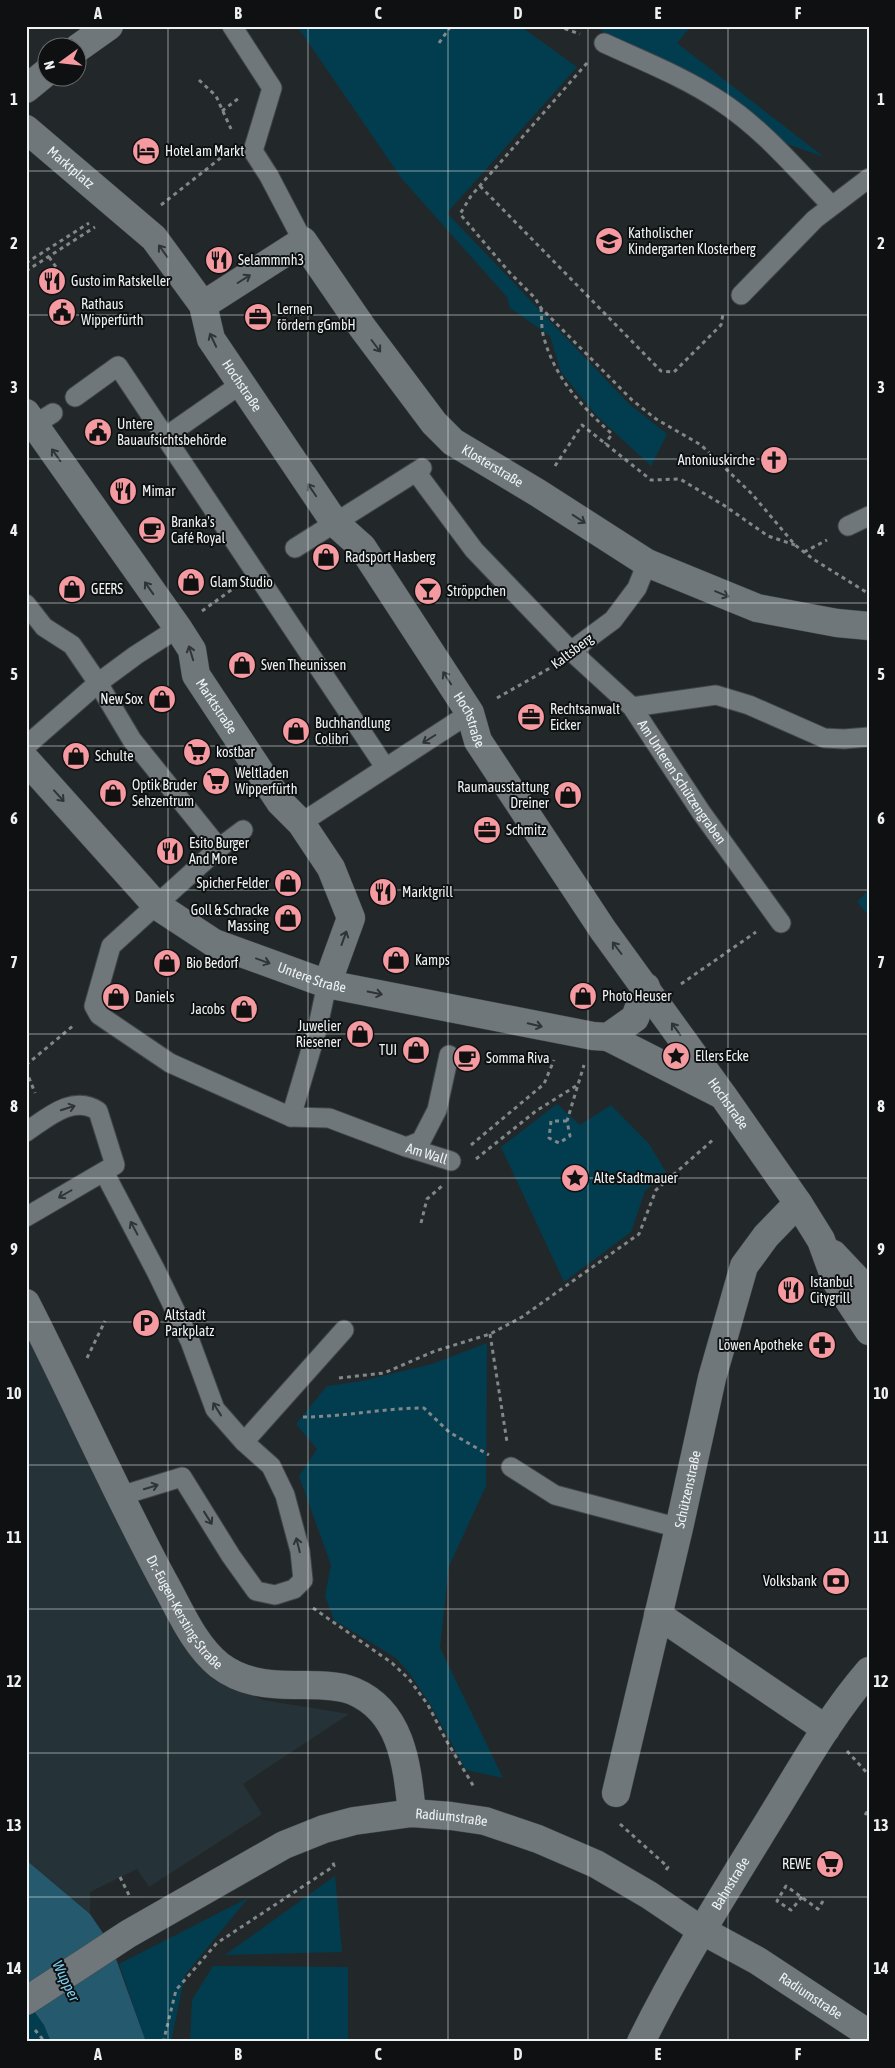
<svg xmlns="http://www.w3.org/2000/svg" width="895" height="2068" viewBox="0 0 895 2068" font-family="'Asap Condensed',sans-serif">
  <rect width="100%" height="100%" fill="#22282a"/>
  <polygon fill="#253237" points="26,1329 178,1639 216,1681 263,1700 349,1714 243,1784 262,1814 149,1887 137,1869 90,1892 90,1914 26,1860"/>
  <g fill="#023d4f">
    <polygon points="297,26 520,26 577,67 447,213 629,404 667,434 651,466 595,414 561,372 550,336 510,308 507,297 402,179"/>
    <polygon points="596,26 691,26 677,43 824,157 782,142 653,70"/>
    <polygon points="869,889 869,916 857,902"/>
    <polygon points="557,1104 580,1125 611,1105 649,1144 666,1172 645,1191 631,1232 564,1282 501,1147"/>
    <polygon points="487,1343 486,1486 449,1566 440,1648 503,1778 466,1770 430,1704 410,1674 396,1658 334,1620 325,1596 331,1565 299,1476 317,1449 296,1424 327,1386 362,1381 432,1364"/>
    <polygon points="335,1876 342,1952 225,1955"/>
    <polygon points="248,1898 185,1975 171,2042 146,2042 119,1964"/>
    <polygon points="213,1966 348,1967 348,2042 190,2042 192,2000"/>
    <polygon points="26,2000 44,2025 51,2042 26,2042"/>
  </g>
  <polygon fill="#255a6e" points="26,1860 90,1914 111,1945 146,2042 51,2042 44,2025 26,2000"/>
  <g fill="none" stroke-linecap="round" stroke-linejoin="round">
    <g stroke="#414649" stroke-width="21">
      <g id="lane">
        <polyline points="232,26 272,88 253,151 269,176 303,241"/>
        <path d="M604,43C643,61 684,77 720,101C763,129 796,169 831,205"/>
        <polyline points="741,295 815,219 869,178"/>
        <polyline points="75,397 118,366 385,767"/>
        <polyline points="34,425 53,413"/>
        <polyline points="175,430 241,384"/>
        <path id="s1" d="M416,472L474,550L571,651L632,707L701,812L781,923"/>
        <polyline points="848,526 869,516"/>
        <polyline points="295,548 422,468"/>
        <polyline points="26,604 44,627 72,645 98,683 132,740 219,848"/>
        <polyline points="571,651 613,620 637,588 647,563"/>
        <polyline points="632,707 716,695 749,705 824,738 844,739 869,737"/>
        <polyline points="26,746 98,683 136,655 178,628"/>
        <polyline points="301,823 470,713"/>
        <polyline points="243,830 219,848 111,946 94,1006 99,1015 170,1063 291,1117 318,1026 327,984"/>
        <path id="s2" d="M291,1117L329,1118L406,1147L451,1161"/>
        <path d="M26,1132C47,1118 73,1094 98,1111L115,1165L26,1217"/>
        <polyline points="406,1147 421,1141 437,1110 449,1055"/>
        <polyline points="104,1172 156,1271 190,1341 215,1409 244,1442 271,1466 285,1495 300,1551 303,1580 294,1589 275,1595 256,1591 231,1556 182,1477 120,1496"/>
        <polyline points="244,1442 344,1330"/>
        <polyline points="511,1467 555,1495 679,1528"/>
      </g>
    </g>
    <g stroke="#414649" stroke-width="29">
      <g id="street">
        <polyline points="78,48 109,26"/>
        <polyline points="26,89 48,71"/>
        <path id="s3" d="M203,305L303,241L362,327L434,423L453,442L538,493L647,563L757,608L837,623L869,626"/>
        <path id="s4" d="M26,413L178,628L192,650L196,675L280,802L301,823L331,868L351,918L327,984"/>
        <polyline points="833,1254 869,1292"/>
        <path id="s5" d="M26,1303C73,1395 114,1489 163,1580C179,1608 193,1644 219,1665C241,1682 267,1685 294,1685C311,1685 337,1684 353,1691C403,1712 407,1767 412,1813"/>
        <polyline points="658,1615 826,1729"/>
        <path id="s6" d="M616,1793L679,1528L712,1378L744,1266L766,1236L798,1203L821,1240L836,1281L869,1331"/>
        <path id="s7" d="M26,2001L128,1934L284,1845L324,1829L354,1821L412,1813L451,1816L485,1821L538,1839L596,1864L649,1895L701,1930L758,1961L869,2034"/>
        <path id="s8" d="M641,2042C679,1965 725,1892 770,1819C801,1769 830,1716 869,1671"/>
      </g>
    </g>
    <g stroke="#414649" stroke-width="29">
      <g id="secondary">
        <path id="s9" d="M26,129L154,238L203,305L211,339L335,523L362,547L470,713L478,741L603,930L724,1097L798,1203"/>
        <path id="s10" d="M26,760L156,905L214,943L327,984L593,1036L608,1037L635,1018L646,987"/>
        <polyline points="608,1037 720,1094"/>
      </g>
    </g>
    <g stroke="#828789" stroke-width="3" stroke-dasharray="4 4" stroke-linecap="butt">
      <polyline points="557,26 580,34"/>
      <polyline points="678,26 680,28"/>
      <polyline points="439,43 451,26"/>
      <polyline points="587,63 471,196 460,214 510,273 535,298 541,308 632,400 656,419 701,445 752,494 795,545 813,559 866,592"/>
      <polyline points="199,80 216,96 231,129"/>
      <polyline points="222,111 239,98"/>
      <polyline points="480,186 661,371 674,372 721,325 723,314"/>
      <polyline points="161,205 227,153"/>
      <polyline points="49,257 56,267"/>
      <polyline points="26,263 89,223"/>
      <polyline points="26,271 95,227"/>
      <path d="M541,308C542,318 541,329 544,338C555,378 582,407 612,434L605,444"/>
      <polyline points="555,466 582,425 651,480 680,479 725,506 768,536 795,545"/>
      <polyline points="804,552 827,540"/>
      <polyline points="202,611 234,588"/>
      <polyline points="497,698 550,668"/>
      <polyline points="681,984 756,932"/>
      <polyline points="26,1065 74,1025"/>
      <polyline points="26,1070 35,1093"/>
      <polyline points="567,1121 551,1121 549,1138 559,1143 570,1136 567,1121 584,1065"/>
      <polyline points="471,1145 544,1084 554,1060"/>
      <polyline points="476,1159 536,1111 579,1084"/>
      <polyline points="421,1223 427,1199 442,1186"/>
      <polyline points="490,1334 507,1442"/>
      <polyline points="87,1358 105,1321"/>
      <polyline points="339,1378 384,1373 435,1351 490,1334 522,1317 639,1234 656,1190 715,1138"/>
      <path d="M303,1417C344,1417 383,1408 424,1408L449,1432L489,1455"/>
      <polyline points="313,1608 392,1663 409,1679 428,1705 446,1740 474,1787"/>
      <polyline points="847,1751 869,1775"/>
      <polyline points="865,1815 869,1809"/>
      <polyline points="620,1824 668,1867 666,1870"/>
      <polyline points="120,1877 130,1897"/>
      <polyline points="802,1897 791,1910 777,1901 786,1886 818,1909 825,1898"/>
      <polyline points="35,2030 45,2042"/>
      <polyline points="166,2042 164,2039 176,1990 217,1943 334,1866 332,1859"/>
    </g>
    <use href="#lane" stroke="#70777a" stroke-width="19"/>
    <use href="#street" stroke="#70777a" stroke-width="28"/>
    <use href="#secondary" stroke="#70777a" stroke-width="28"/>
  </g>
  <defs><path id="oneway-shaft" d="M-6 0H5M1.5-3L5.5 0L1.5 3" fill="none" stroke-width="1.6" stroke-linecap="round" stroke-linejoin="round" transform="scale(1.25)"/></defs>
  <g stroke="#303436">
    <use href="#oneway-shaft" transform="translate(163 251) rotate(-126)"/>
    <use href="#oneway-shaft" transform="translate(244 279) rotate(-32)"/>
    <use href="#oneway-shaft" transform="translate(213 340) rotate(-115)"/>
    <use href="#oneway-shaft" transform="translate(376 346) rotate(53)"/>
    <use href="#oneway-shaft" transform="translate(56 455) rotate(-126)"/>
    <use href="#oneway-shaft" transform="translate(312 490) rotate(-124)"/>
    <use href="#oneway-shaft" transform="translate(579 519) rotate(33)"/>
    <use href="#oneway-shaft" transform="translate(149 588) rotate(-125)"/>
    <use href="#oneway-shaft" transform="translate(722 594) rotate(22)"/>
    <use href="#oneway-shaft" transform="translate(191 653) rotate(-107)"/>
    <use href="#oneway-shaft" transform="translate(447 678) rotate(-123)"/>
    <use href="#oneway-shaft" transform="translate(429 739) rotate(148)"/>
    <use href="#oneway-shaft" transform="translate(59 796) rotate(48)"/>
    <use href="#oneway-shaft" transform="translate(344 938) rotate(-70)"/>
    <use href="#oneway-shaft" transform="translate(617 948) rotate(-127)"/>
    <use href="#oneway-shaft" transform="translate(263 961) rotate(20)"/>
    <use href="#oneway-shaft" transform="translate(375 993) rotate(11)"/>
    <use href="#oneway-shaft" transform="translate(535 1025) rotate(13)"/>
    <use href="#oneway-shaft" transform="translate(676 1029) rotate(-126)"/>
    <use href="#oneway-shaft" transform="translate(68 1108) rotate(-18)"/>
    <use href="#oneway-shaft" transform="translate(65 1194) rotate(150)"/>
    <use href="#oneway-shaft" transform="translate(134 1228) rotate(-118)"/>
    <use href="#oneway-shaft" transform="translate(217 1409) rotate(-122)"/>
    <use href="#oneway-shaft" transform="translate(151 1487) rotate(-17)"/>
    <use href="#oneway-shaft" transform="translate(208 1518) rotate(58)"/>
    <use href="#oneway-shaft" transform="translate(298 1545) rotate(-104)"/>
  </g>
  <path fill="none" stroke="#eef2f3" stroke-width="1" stroke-opacity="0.55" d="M168,26V2042M308,26V2042M448,26V2042M588,26V2042M728,26V2042M26,171H869M26,315H869M26,459H869M26,603H869M26,746H869M26,890H869M26,1034H869M26,1178H869M26,1322H869M26,1465H869M26,1609H869M26,1753H869M26,1897H869"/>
  <defs>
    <g id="hotel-disc" transform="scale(1.4375)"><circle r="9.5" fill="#f49aa0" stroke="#0e1011"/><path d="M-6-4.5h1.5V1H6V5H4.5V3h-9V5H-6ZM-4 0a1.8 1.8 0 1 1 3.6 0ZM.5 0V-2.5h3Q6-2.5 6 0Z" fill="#111"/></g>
    <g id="school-disc" transform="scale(1.4375)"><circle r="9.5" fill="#f49aa0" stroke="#0e1011"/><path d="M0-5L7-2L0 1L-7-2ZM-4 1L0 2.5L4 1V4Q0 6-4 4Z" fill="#111"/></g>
    <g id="restaurant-disc" transform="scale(1.4375)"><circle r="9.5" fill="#f49aa0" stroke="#0e1011"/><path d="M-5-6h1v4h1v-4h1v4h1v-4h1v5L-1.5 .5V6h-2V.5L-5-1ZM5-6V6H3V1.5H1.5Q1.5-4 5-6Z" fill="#111"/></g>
    <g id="civic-disc" transform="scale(1.4375)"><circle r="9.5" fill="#f49aa0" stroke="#0e1011"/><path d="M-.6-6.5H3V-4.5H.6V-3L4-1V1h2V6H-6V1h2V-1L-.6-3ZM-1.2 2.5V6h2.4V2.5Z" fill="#111"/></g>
    <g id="office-disc" transform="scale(1.4375)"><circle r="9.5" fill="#f49aa0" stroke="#0e1011"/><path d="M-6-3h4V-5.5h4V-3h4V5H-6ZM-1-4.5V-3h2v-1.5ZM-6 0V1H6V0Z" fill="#111"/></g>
    <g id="church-disc" transform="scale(1.4375)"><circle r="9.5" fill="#f49aa0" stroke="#0e1011"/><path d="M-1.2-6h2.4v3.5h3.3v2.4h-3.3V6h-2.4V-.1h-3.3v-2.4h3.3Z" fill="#111"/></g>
    <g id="cafe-disc" transform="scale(1.4375)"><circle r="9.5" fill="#f49aa0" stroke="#0e1011"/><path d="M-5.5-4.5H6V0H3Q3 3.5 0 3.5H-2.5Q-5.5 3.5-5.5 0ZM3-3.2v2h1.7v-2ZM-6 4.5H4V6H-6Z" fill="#111"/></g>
    <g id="shop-disc" transform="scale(1.4375)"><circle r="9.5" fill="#f49aa0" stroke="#0e1011"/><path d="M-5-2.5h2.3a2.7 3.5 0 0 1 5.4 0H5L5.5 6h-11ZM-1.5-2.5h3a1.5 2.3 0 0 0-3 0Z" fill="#111"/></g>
    <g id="bar-disc" transform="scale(1.4375)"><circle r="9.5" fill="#f49aa0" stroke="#0e1011"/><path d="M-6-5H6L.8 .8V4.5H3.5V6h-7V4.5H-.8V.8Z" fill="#111"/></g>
    <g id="supermarket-disc" transform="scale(1.4375)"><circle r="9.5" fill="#f49aa0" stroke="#0e1011"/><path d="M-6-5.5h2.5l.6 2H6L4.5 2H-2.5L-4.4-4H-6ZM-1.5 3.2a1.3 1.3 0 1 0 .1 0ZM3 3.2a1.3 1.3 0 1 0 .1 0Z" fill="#111"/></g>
    <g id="sight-disc" transform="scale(1.4375)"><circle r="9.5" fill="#f49aa0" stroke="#0e1011"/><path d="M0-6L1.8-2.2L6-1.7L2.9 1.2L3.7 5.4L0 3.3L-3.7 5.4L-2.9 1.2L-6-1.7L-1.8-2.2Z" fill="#111"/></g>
    <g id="parking-disc" transform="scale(1.4375)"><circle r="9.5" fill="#f49aa0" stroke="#0e1011"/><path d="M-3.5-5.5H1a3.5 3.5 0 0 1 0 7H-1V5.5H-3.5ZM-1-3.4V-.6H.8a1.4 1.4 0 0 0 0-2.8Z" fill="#111"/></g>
    <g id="pharmacy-disc" transform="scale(1.4375)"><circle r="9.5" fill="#f49aa0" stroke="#0e1011"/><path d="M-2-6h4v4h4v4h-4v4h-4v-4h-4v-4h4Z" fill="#111"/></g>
    <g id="bank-disc" transform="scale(1.4375)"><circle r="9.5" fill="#f49aa0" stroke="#0e1011"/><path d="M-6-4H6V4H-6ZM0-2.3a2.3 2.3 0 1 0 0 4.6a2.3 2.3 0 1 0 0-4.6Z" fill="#111"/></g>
  </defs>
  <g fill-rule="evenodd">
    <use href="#hotel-disc" x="146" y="151"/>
    <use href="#school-disc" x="609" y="241"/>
    <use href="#restaurant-disc" x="219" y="260"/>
    <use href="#restaurant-disc" x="52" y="281"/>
    <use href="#civic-disc" x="62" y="312"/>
    <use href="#office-disc" x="258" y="317"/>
    <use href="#civic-disc" x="98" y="432"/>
    <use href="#church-disc" x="774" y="460"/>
    <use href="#restaurant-disc" x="123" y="491"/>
    <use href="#cafe-disc" x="152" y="530"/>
    <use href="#shop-disc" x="326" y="557"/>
    <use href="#shop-disc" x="191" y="582"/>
    <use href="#shop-disc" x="72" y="589"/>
    <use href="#bar-disc" x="428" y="591"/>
    <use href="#shop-disc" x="242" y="665"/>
    <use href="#shop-disc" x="162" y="699"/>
    <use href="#office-disc" x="531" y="717"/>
    <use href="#shop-disc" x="296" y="731"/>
    <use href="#supermarket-disc" x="197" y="752"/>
    <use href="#shop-disc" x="76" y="756"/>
    <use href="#supermarket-disc" x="216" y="781"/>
    <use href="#shop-disc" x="113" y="793"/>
    <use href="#shop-disc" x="568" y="795"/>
    <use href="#office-disc" x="487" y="830"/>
    <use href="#restaurant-disc" x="170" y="851"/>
    <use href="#shop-disc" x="288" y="883"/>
    <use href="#restaurant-disc" x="383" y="892"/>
    <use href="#shop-disc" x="288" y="918"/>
    <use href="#shop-disc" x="396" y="960"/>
    <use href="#shop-disc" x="167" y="963"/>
    <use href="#shop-disc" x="583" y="996"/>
    <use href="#shop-disc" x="116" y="997"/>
    <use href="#shop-disc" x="244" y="1009"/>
    <use href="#shop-disc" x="360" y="1034"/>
    <use href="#shop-disc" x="416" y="1050"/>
    <use href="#sight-disc" x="676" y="1056"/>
    <use href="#cafe-disc" x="467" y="1058"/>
    <use href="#sight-disc" x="575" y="1178"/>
    <use href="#restaurant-disc" x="791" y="1290"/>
    <use href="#parking-disc" x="146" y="1323"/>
    <use href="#pharmacy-disc" x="822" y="1345"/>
    <use href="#bank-disc" x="836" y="1581"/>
    <use href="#supermarket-disc" x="830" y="1864"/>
  </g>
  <g text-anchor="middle" stroke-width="4" stroke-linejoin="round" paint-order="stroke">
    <g font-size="14" fill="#eef2f3" stroke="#0e1011" text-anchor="start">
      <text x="165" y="156">Hotel am Markt</text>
      <text x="628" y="238">Katholischer<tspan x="628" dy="16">Kindergarten Klosterberg</tspan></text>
      <text x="238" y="265">Selammmh3</text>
      <text x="71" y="286">Gusto im Ratskeller</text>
      <text x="81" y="309">Rathaus<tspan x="81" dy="16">Wipperfürth</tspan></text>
      <text x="277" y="314">Lernen<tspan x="277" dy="16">fördern gGmbH</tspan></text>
      <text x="117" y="429">Untere<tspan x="117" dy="16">Bauaufsichtsbehörde</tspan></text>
      <text x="755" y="465" text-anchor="end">Antoniuskirche</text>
      <text x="142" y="496">Mimar</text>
      <text x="171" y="527">Branka's<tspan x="171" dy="16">Café Royal</tspan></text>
      <text x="345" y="562">Radsport Hasberg</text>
      <text x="210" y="587">Glam Studio</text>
      <text x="91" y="594">GEERS</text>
      <text x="447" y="596">Ströppchen</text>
      <text x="261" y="670">Sven Theunissen</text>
      <text x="143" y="704" text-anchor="end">New Sox</text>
      <text x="550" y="714">Rechtsanwalt<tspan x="550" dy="16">Eicker</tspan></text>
      <text x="315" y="728">Buchhandlung<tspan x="315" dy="16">Colibri</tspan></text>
      <text x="216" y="757">kostbar</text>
      <text x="95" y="761">Schulte</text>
      <text x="235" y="778">Weltladen<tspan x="235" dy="16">Wipperfürth</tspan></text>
      <text x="132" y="790">Optik Bruder<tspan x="132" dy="16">Sehzentrum</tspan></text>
      <text x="549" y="792" text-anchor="end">Raumausstattung<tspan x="549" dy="16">Dreiner</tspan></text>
      <text x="506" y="835">Schmitz</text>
      <text x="189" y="848">Esito Burger<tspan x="189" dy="16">And More</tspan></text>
      <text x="269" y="888" text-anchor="end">Spicher Felder</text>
      <text x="402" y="897">Marktgrill</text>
      <text x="269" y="915" text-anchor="end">Goll &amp; Schracke<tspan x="269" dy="16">Massing</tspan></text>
      <text x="415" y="965">Kamps</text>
      <text x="186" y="968">Bio Bedorf</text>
      <text x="602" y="1001">Photo Heuser</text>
      <text x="135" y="1002">Daniels</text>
      <text x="225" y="1014" text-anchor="end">Jacobs</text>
      <text x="341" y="1031" text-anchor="end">Juwelier<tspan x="341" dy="16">Riesener</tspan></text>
      <text x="397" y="1055" text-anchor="end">TUI</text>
      <text x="695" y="1061">Ellers Ecke</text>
      <text x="486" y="1063">Somma Riva</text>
      <text x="594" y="1183">Alte Stadtmauer</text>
      <text x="810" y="1287">Istanbul<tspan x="810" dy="16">Citygrill</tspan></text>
      <text x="165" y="1320">Altstadt<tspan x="165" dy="16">Parkplatz</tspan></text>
      <text x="803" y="1350" text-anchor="end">Löwen Apotheke</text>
      <text x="817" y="1586" text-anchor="end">Volksbank</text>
      <text x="811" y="1869" text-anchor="end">REWE</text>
    </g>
    <g font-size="14" fill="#eef2f3" stroke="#0e1011">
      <text dy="5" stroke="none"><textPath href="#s9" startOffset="59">Marktplatz</textPath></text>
      <text dy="5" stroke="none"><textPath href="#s9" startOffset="342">Hochstraße</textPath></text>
      <text dy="5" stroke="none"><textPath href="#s3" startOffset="416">Klosterstraße</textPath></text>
      <text transform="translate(572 651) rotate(-37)" y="5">Kaltsberg</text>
      <text dy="5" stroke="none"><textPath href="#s4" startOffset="352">Marktstraße</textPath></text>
      <text dy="5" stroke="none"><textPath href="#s9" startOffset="748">Hochstraße</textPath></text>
      <text dy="5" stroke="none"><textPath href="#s1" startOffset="410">Am Unteren Schützengraben</textPath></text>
      <text dy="5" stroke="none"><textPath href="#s10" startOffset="368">Untere Straße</textPath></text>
      <text dy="5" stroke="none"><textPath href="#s9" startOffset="1212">Hochstraße</textPath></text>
      <text dy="5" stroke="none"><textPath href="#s2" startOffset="142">Am Wall</textPath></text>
      <text dy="5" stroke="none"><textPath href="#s6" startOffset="312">Schützenstraße</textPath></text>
      <text dy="5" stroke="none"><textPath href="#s5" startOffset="348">Dr.-Eugen-Kersting-Straße</textPath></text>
      <text dy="5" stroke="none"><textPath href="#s7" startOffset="474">Radiumstraße</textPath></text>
      <text dy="5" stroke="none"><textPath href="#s8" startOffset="182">Bahnstraße</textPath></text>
      <text dy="5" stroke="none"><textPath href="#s7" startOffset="879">Radiumstraße</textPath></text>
    </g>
    <g font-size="15" font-style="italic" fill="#7dd0f2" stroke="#0e1011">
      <text transform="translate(66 1981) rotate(64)" y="5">Wupper</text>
    </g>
  </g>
  <rect width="895" height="2068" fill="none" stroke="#0e1011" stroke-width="55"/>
  <g transform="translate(62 62) rotate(255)"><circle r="24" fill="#0e1011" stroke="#686a6b"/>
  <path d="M0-4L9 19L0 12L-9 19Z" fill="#f49aa0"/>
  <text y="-8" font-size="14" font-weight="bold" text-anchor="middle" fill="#eef2f3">N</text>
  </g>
  <rect x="28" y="28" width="840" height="2012" fill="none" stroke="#eef2f3" stroke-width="2"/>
  <g font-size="16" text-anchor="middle" font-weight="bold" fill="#eef2f3">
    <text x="98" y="19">A</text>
    <text x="238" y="19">B</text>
    <text x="378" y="19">C</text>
    <text x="518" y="19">D</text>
    <text x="658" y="19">E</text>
    <text x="798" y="19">F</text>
    <text x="14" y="105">1</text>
    <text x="881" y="105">1</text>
    <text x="14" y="249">2</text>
    <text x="881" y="249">2</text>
    <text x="14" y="393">3</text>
    <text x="881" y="393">3</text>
    <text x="14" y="536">4</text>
    <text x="881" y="536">4</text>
    <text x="14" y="680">5</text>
    <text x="881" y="680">5</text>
    <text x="14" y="824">6</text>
    <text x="881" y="824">6</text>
    <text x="14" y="968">7</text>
    <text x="881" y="968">7</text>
    <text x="14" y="1112">8</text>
    <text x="881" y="1112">8</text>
    <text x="14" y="1255">9</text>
    <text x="881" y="1255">9</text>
    <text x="14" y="1399">10</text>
    <text x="881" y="1399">10</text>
    <text x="14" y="1543">11</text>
    <text x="881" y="1543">11</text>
    <text x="14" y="1687">12</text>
    <text x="881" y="1687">12</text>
    <text x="14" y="1831">13</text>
    <text x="881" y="1831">13</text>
    <text x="14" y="1974">14</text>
    <text x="881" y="1974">14</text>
    <text x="98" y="2060">A</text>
    <text x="238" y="2060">B</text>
    <text x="378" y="2060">C</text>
    <text x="518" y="2060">D</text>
    <text x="658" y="2060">E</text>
    <text x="798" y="2060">F</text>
  </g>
</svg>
